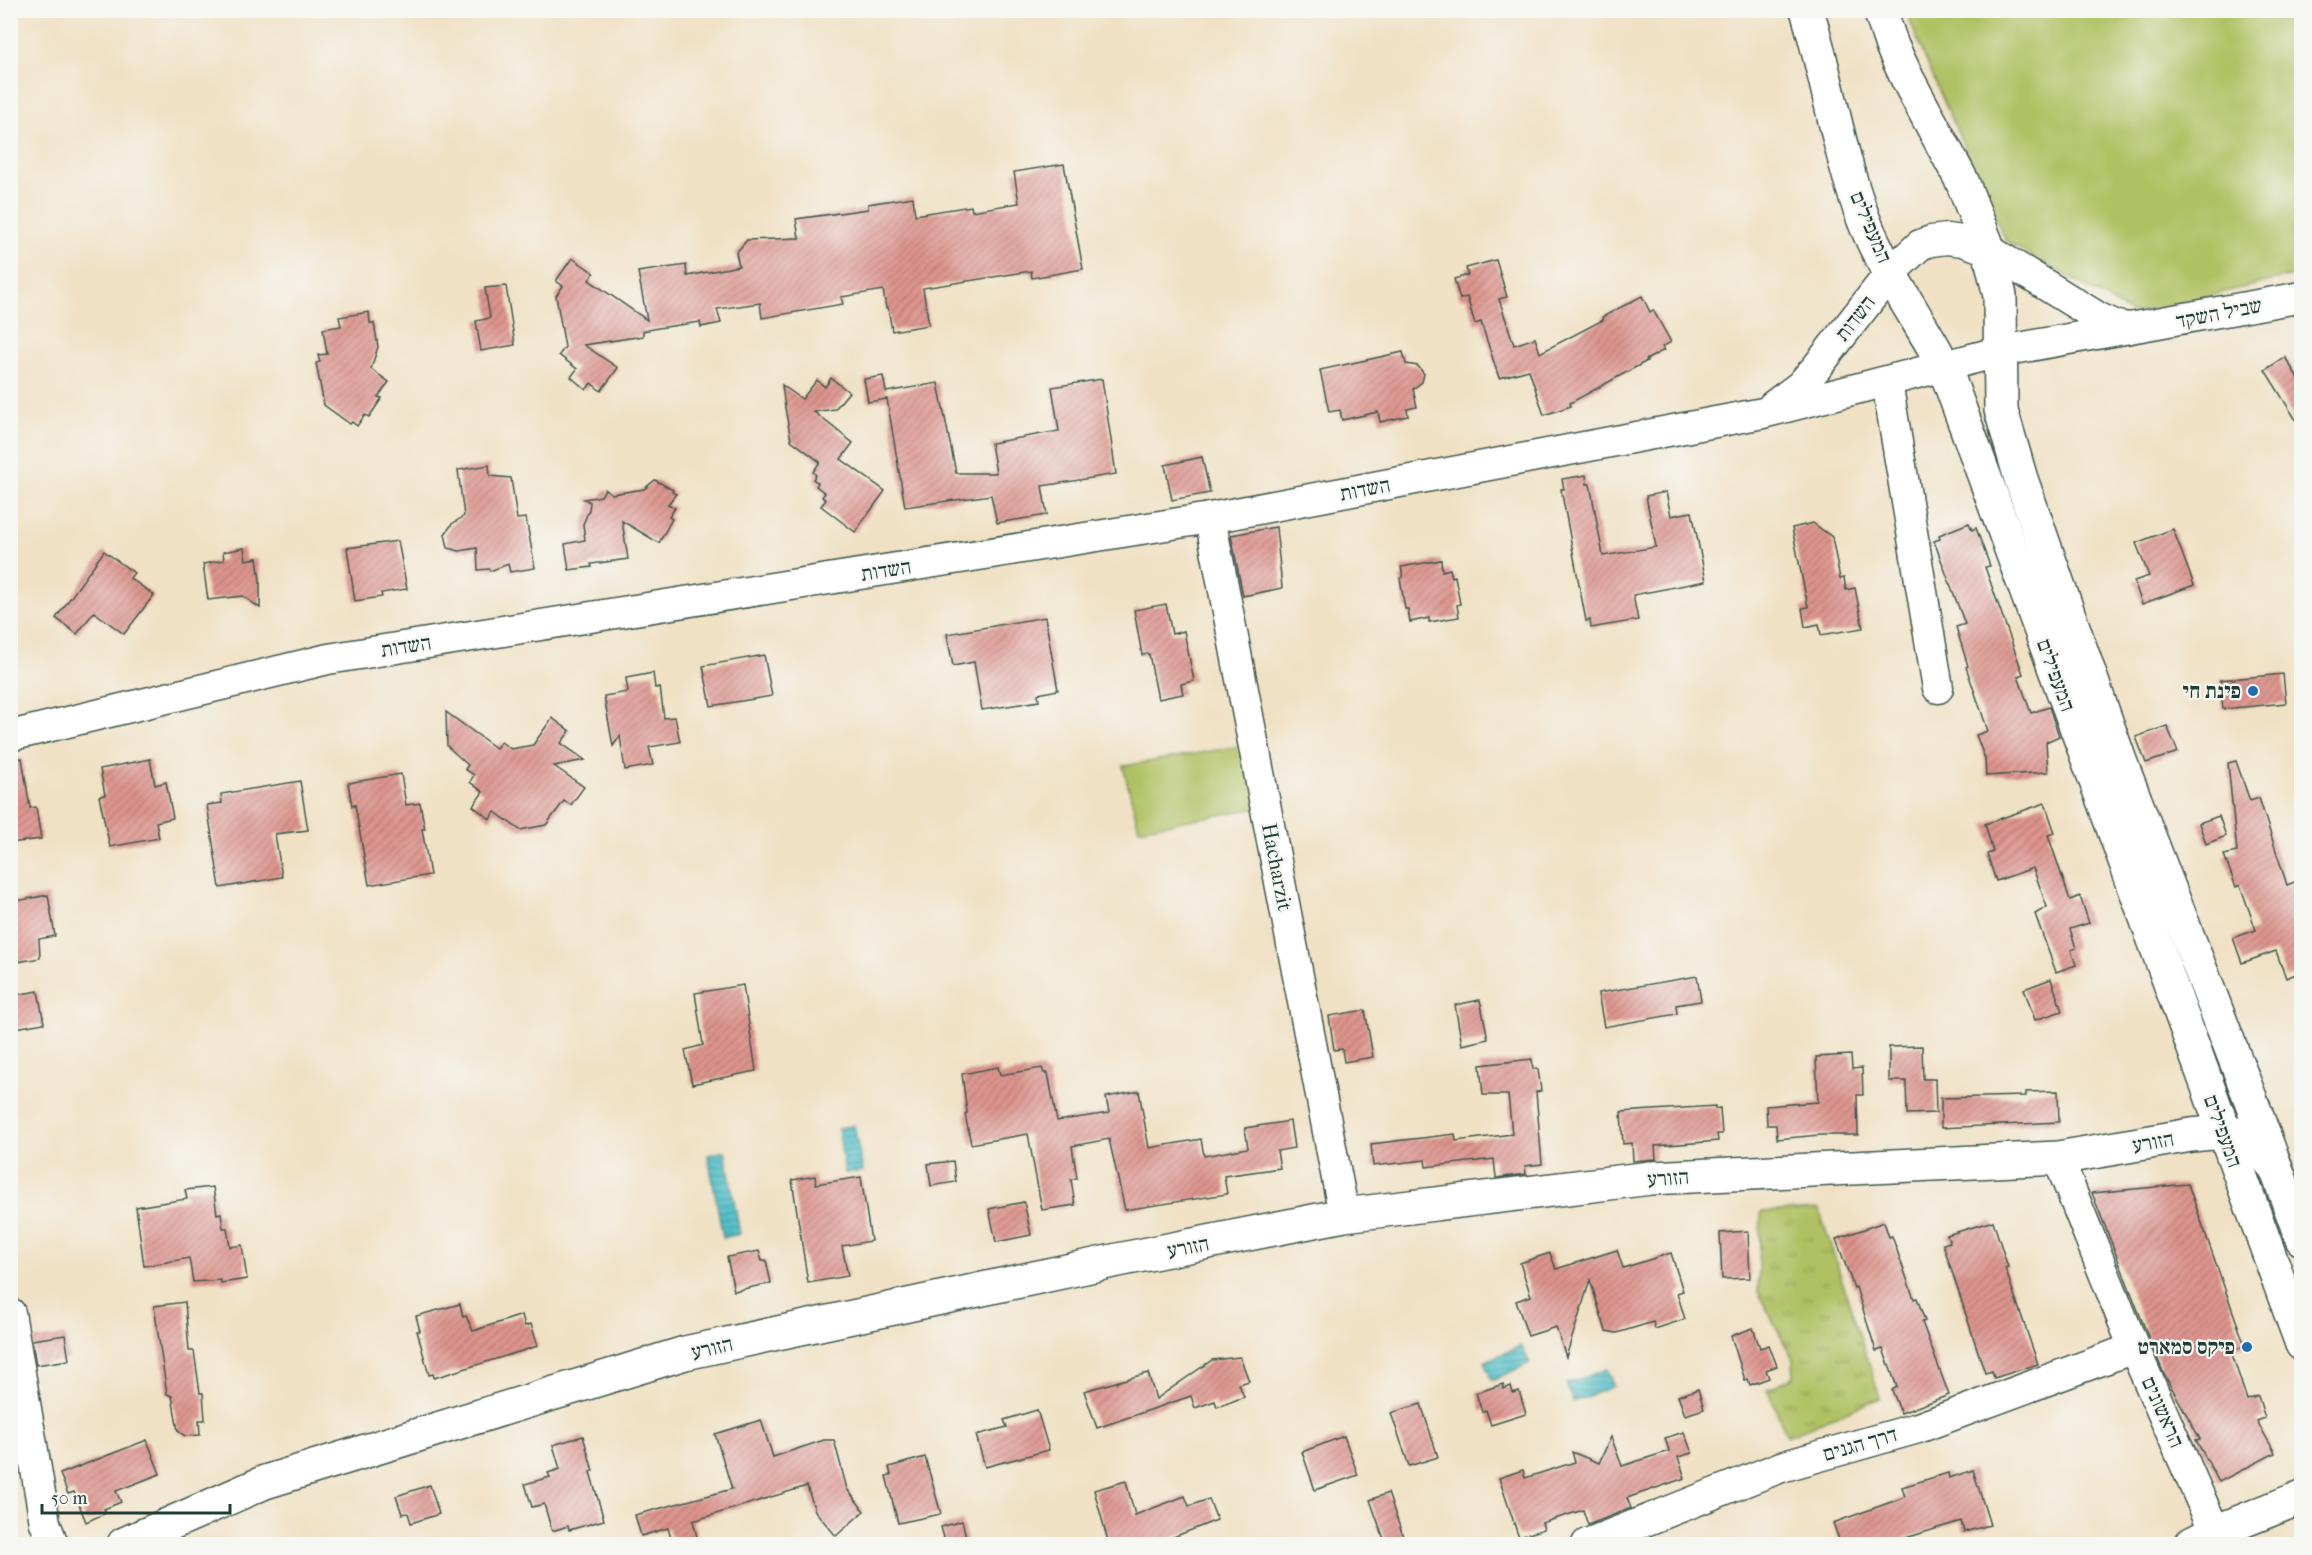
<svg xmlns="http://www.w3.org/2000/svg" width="2312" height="1555" viewBox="0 0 2312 1555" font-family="'IM FELL French Canon','Frank Ruhl Libre',serif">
  <defs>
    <pattern id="park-tufts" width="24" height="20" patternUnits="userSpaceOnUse" patternTransform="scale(1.5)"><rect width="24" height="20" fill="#b0c164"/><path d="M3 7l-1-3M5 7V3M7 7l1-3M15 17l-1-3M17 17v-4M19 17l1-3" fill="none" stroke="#8f9e53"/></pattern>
    <pattern id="water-rules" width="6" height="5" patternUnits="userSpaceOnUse" patternTransform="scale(1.5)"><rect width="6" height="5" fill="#51bfc7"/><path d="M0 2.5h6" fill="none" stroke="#439ca2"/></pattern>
    <pattern id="building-hatch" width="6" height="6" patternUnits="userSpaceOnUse" patternTransform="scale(1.5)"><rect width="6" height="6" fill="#de948e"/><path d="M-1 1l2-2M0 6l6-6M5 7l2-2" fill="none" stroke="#b37a75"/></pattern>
  </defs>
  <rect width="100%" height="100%" fill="#f6f6f2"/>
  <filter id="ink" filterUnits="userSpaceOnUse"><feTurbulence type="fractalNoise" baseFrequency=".0167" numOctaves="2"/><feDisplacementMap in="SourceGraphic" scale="12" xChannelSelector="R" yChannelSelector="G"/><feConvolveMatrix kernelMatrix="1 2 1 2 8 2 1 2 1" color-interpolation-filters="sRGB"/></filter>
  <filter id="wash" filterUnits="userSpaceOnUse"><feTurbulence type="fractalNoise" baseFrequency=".008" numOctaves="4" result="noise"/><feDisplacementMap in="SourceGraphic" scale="24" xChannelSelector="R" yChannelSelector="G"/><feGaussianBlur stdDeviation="1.35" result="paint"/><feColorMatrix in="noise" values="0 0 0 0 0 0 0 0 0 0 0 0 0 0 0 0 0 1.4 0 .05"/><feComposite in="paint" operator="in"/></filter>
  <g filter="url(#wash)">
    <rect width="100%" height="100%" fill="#f0e1c5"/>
    <g fill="#b0c164" stroke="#687f4c" stroke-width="1.5">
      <polygon points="1906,11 2291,11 2302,45 2301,274 2132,314 2006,241 1929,68"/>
      <polygon points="1245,745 1259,808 1139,829 1123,766"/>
    </g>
    <polygon fill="url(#park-tufts)" stroke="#687f4c" stroke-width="1.5" points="1819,1209 1880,1398 1787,1436 1767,1389 1794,1377 1793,1360 1758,1292 1761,1212"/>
    <g fill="url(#water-rules)" stroke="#387e7e" stroke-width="1.5">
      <polygon points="854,1125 863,1171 845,1173 838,1128"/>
      <polygon points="725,1151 740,1234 723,1238 708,1155"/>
      <polygon points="1521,1346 1530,1363 1492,1381 1484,1362"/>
      <polygon points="1607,1369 1614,1386 1573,1402 1566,1384"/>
    </g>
    <g id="blocks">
      <g fill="url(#building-hatch)">
        <polygon points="1064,164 1083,269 1032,278 1031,271 923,288 929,325 892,331 888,307 886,308 883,290 841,297 843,304 762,318 760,303 717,309 721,323 701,327 700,322 658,328 643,331 643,336 584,345 618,368 601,391 591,383 586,390 571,377 577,369 559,355 565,347 556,296 563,286 556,281 572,258 594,273 589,280 647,320 638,272 686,265 687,276 739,266 736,253 747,240 799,238 796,219 868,209 868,204 913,197 915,215 971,206 972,211 1019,203 1014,172"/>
        <polygon points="1496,260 1507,297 1499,299 1514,345 1535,338 1540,353 1603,320 1602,317 1642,296 1650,312 1653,310 1671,342 1662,347 1664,350 1646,360 1647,361 1570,403 1571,406 1544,415 1529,370 1499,378 1481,322 1475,324 1467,297 1460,299 1454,279 1468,275 1466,268"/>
        <polygon points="506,286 515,345 481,351 476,321 490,318 485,288"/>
        <polygon points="369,312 370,323 374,323 378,347 371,369 389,382 378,397 382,398 369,417 365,415 357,426 352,422 350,424 324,405 316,363 320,362 318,355 327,354 323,329 341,326 339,317"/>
        <polygon points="1403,352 1406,364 1418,366 1424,374 1422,382 1413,389 1417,407 1407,409 1408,416 1380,422 1378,412 1342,420 1340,410 1329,412 1320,370"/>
        <polygon points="2285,357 2301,383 2301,428 2265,370"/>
        <polygon points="883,376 886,392 938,383 956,473 996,473 991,443 1059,431 1052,387 1102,379 1116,474 1042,486 1047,515 997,523 991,495 905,507 887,399 868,402 864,379"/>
        <polygon points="831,378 849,392 835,409 814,412 853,443 841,459 885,491 855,532 821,506 826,500 822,497 825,493 816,486 818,483 813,479 816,475 813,472 820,462 791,440 785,408 782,385 802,399 817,380 825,387"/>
        <polygon points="1202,457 1210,493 1172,500 1165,465"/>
        <polygon points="489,465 490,476 511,478 517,519 526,518 535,568 510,572 508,564 490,571 489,569 478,570 477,548 459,551 448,548 445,534 452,524 464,516 458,470"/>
        <polygon points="1586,475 1587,484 1590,484 1603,556 1656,547 1646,496 1666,492 1671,516 1692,512 1706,581 1633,595 1638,620 1591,628 1590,620 1586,621 1561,489 1564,489 1562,479"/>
        <polygon points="655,480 673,490 672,492 676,494 668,504 675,508 669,517 672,519 659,543 622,521 628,559 591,564 592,567 569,570 565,544 585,540 583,524 589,510 590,502 584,499 601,496 605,489 612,494 644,489"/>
        <polygon points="1813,523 1832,537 1840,579 1844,578 1846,590 1855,588 1863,628 1821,635 1819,624 1805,627 1802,608 1808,607 1792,528"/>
        <polygon points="1969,523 1972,530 1976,528 1990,566 1985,567 2023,674 2018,676 2031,713 2049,707 2059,736 2046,742 2048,772 1986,776 1985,759 1976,735 1988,731 1966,667 1968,666 1956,627 1965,624 1934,541 1940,539 1939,535"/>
        <polygon points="1276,527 1282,588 1243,596 1231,535"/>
        <polygon points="2173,529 2194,585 2142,604 2134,581 2149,576 2136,543"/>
        <polygon points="398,541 407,589 381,593 382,597 355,601 347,548"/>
        <polygon points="244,548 246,560 257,558 260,580 260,608 243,596 208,600 203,564 224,560 223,552"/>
        <polygon points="104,551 134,573 130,578 154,595 124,634 94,612 77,634 56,618"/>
        <polygon points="1441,560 1442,571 1450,569 1452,577 1455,576 1460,604 1457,605 1459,617 1429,622 1429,618 1410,622 1408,609 1405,609 1400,578 1403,577 1401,567"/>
        <polygon points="1166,604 1172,634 1184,631 1194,681 1181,684 1183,694 1158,699 1149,654 1142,655 1134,610"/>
        <polygon points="1045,617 1058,690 1038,694 1039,701 982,710 974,662 953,666 947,634"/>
        <polygon points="764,655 772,696 711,706 703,666"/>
        <polygon points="653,673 655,688 660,687 664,718 675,717 680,742 649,747 653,765 625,770 620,736 613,746 604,696 628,692 626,678"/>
        <polygon points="2283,674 2286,703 2223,709 2220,680"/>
        <polygon points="446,712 496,748 501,742 511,749 533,745 552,718 570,731 561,743 585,760 554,766 584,787 571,805 564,801 546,825 520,830 495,812 490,819 473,806 483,792 470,782 474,775 465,769 468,765 447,746"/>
        <polygon points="2167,726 2178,752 2146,763 2136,737"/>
        <polygon points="22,758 30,808 36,807 41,839 10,843 10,759"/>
        <polygon points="150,759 155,785 166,782 173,818 156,822 159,838 110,847 99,796 105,795 100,769"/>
        <polygon points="2236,761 2250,801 2259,798 2287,885 2297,881 2301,896 2301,972 2286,978 2276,951 2242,963 2233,938 2256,930 2240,885 2236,887 2224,855 2237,852 2228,763"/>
        <polygon points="401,774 406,805 420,803 425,829 422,829 430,875 369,885 355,805 352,806 348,783"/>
        <polygon points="300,781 308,830 275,834 282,877 220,888 207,805 222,803 221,794"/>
        <polygon points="2045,803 2055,833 2048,835 2070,900 2080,896 2089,923 2070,929 2076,948 2071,950 2076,965 2056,972 2035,914 2047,907 2033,868 1996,881 1987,854 1993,852 1985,824"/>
        <polygon points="2219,816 2226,836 2206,844 2199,823"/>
        <polygon points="48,895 55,936 39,939 40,958 18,962 11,902"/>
        <polygon points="1697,976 1701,1001 1676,1005 1677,1014 1604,1027 1598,993"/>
        <polygon points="2051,979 2062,1011 2035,1020 2024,989"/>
        <polygon points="743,985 756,1071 692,1084 685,1050 703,1045 695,993"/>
        <polygon points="38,991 44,1023 10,1029 10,996"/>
        <polygon points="1480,1000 1488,1039 1462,1045 1455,1005"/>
        <polygon points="1365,1010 1373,1057 1344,1062 1342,1049 1334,1050 1329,1016"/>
        <polygon points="1922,1046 1923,1079 1935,1079 1936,1113 1907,1114 1906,1081 1889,1081 1889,1047"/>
        <polygon points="1851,1055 1852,1069 1862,1068 1863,1095 1857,1095 1858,1135 1820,1135 1777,1139 1776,1125 1767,1125 1766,1106 1818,1102 1816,1057"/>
        <polygon points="1532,1059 1533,1069 1538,1069 1541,1091 1536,1092 1542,1164 1525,1166 1526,1174 1496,1178 1494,1159 1426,1167 1425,1160 1373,1166 1371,1144 1455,1134 1456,1141 1512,1134 1508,1095 1483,1095 1480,1065"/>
        <polygon points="998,1067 1000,1075 1042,1068 1044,1073 1048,1073 1057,1121 1109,1113 1106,1097 1139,1091 1149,1148 1201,1139 1204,1156 1248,1148 1245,1128 1290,1121 1294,1148 1277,1151 1280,1168 1224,1176 1227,1194 1125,1210 1109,1139 1072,1146 1077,1178 1071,1179 1075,1205 1042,1210 1028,1134 971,1144 965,1114 967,1113 962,1074"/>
        <polygon points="2058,1091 2059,1122 1941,1128 1941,1098 2026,1096 2026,1092"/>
        <polygon points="1715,1106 1715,1109 1720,1108 1722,1134 1717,1134 1718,1141 1655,1146 1656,1159 1633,1161 1632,1143 1623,1144 1621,1112"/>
        <polygon points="953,1161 956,1182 931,1186 928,1164"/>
        <polygon points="815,1176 816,1184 861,1177 871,1241 842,1246 848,1276 808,1283 792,1180"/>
        <polygon points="2188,1184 2245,1346 2231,1351 2247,1400 2258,1396 2265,1418 2257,1421 2275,1453 2219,1482 2196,1440 2200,1439 2164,1374 2150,1341 2092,1193"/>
        <polygon points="213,1187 217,1214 221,1213 223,1228 227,1228 230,1247 242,1245 247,1279 221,1283 220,1280 193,1282 189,1258 144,1266 136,1207 187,1199 185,1190"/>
        <polygon points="1024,1202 1031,1235 996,1242 989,1209"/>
        <polygon points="1993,1221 2008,1267 2005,1268 2038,1364 1994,1378 1992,1371 1985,1373 1943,1244 1950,1242 1947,1235"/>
        <polygon points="1884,1222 1889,1237 1892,1236 1914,1299 1917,1298 1925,1321 1922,1322 1949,1395 1901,1413 1892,1390 1897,1387 1883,1349 1876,1351 1856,1287 1854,1288 1836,1239"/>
        <polygon points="1748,1231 1750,1278 1722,1279 1720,1233"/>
        <polygon points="1617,1250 1623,1268 1671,1253 1683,1291 1677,1293 1685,1319 1655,1329 1653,1322 1617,1333 1606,1331 1590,1280 1566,1357 1556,1327 1528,1336 1516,1301 1531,1296 1520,1263 1550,1253 1556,1269"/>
        <polygon points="759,1251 762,1261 766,1260 771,1283 734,1291 727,1257"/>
        <polygon points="185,1302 189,1351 194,1351 200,1393 203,1393 205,1420 199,1420 200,1435 185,1436 178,1431 172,1396 167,1394 154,1306"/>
        <polygon points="460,1304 463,1317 466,1316 473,1331 522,1315 525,1326 531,1324 538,1346 434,1378 433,1374 429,1375 417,1331 420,1331 416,1316"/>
        <polygon points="1753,1328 1760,1348 1769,1345 1777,1366 1766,1370 1769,1378 1750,1385 1748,1379 1745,1380 1731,1336"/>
        <polygon points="65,1335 69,1360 36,1365 32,1340"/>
        <polygon points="1240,1357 1249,1381 1239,1384 1244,1397 1217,1407 1215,1401 1195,1408 1191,1396 1097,1428 1084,1391 1148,1373 1156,1399 1212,1360"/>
        <polygon points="1503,1384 1504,1389 1511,1386 1513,1393 1519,1391 1526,1414 1491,1425 1486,1410 1482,1412 1476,1393"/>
        <polygon points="1698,1389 1704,1409 1685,1415 1678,1396"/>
        <polygon points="1421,1404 1438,1457 1409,1466 1391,1413"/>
        <polygon points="1037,1410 1049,1450 985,1467 976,1435 1007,1427 1004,1420"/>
        <polygon points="761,1420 773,1457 824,1440 834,1440 847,1489 864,1511 836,1536 815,1511 807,1486 693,1521 699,1545 673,1545 668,1528 641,1536 635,1515 732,1489 715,1434"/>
        <polygon points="1684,1432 1692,1453 1678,1457 1685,1478 1627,1498 1631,1508 1588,1525 1583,1510 1542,1523 1544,1529 1520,1537 1518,1535 1499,1478 1523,1470 1525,1478 1575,1462 1572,1452 1599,1463 1611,1437 1622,1466 1669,1451 1665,1438"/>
        <polygon points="583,1436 593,1471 590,1472 604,1520 569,1530 568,1526 552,1531 544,1504 532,1507 525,1484 550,1477 548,1473 560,1469 553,1445"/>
        <polygon points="1344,1436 1358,1475 1315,1490 1302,1452"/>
        <polygon points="147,1440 160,1474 116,1491 121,1502 104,1509 106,1513 86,1522 74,1492 68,1494 60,1474"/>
        <polygon points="925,1457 941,1514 898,1523 886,1476 891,1475 889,1467"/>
        <polygon points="1973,1470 1990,1525 1964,1532 1961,1521 1896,1541 1897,1545 1841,1545 1833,1523 1905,1497 1902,1487 1948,1473 1949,1478"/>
        <polygon points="1126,1481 1135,1515 1185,1496 1189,1506 1209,1499 1217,1520 1153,1545 1109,1545 1094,1490"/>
        <polygon points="430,1485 439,1514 411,1523 408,1513 402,1514 396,1496"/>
        <polygon points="1388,1493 1406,1545 1386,1545 1370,1500"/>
        <polygon points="962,1521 968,1545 946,1545 941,1527"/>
      </g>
    </g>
  </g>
  <g filter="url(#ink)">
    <use href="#blocks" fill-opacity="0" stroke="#3e564a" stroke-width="1.5"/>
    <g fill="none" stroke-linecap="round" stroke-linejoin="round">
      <g stroke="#3e564a" stroke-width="33">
        <g id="street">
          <polyline points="1887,382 1938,688"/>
          <polyline points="1773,406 1800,386 1817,367 1891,272 1920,245 1931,241 1947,239 1963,241 1989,250 2099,318 2117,326 2130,328"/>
          <polyline points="1210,518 1344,1215"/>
          <polyline points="10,736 328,659 1210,518 1763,413 2002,351 2302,297"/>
          <polyline points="2058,1158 2134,1348 2215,1532"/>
          <polyline points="10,1313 45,1523 53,1544"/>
          <polyline points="1587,1544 1781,1467 1918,1428 2134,1348"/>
        </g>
      </g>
      <g stroke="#3e564a" stroke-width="36">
        <g id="secondary">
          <path d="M1807,10C1828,79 1838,151 1863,218C1883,270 1918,317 1944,366L2302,1344"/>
          <polyline points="1880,10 1892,46 1908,80 1962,181 1989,250 2000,296 2001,410 2021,479 2120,761 2249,1095 2302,1239"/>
          <polyline points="124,1544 265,1482 685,1353 1113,1261 1344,1215 1651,1178 2058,1158 2191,1135 2223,1132 2236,1133 2255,1143 2274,1166"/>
          <polyline points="2191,1544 2215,1532 2302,1497"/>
        </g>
      </g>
      <use href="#street" stroke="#fff" stroke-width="30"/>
      <use href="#secondary" stroke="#fff" stroke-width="33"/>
    </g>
  </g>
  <g fill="#1f6fb2" stroke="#f6f6f2" stroke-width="2">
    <circle cx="2253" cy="691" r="6"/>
    <circle cx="2247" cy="1347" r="6"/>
  </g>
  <g text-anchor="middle" stroke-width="4.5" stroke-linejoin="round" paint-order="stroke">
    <g font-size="21" fill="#1f3d34" stroke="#f6f6f2">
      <text transform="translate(1871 227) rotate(67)" y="7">המעפילים</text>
      <text transform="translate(2219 313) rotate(-11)" y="7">שביל השקד</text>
      <text transform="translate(1855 318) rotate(-52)" y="7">השדות</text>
      <text transform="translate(1365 489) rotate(-11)" y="7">השדות</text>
      <text transform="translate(886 570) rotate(-9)" y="7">השדות</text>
      <text transform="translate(406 646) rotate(-9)" y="7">השדות</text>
      <text transform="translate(2056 675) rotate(70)" y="7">המעפילים</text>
      <text transform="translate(1277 867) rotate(79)" y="7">Hacharzit</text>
      <text transform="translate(2223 1131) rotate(70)" y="7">המעפילים</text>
      <text transform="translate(2153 1142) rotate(-10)" y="7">הזורע</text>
      <text transform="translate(1668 1178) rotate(-4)" y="7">הזורע</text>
      <text transform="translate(1188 1247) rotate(-11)" y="7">הזורע</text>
      <text transform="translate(712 1348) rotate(-13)" y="7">הזורע</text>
      <text transform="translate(2163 1412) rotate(66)" y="7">הראשונים</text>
      <text transform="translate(1860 1444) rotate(-16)" y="7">דרך הגנים</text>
    </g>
    <g font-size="21" font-weight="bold" fill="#1f3d34" stroke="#f6f6f2" text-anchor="end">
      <text x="2241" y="698">פינת חי</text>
      <text x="2235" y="1354">פיקס סמארט</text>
    </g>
  </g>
  <rect width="2312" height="1555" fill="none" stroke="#f6f6f2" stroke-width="36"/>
  <path d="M42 1504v9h188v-9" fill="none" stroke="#1f3d34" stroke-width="3"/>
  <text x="51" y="1504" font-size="18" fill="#1f3d34" stroke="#f6f6f2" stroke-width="4.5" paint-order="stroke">50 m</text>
</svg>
